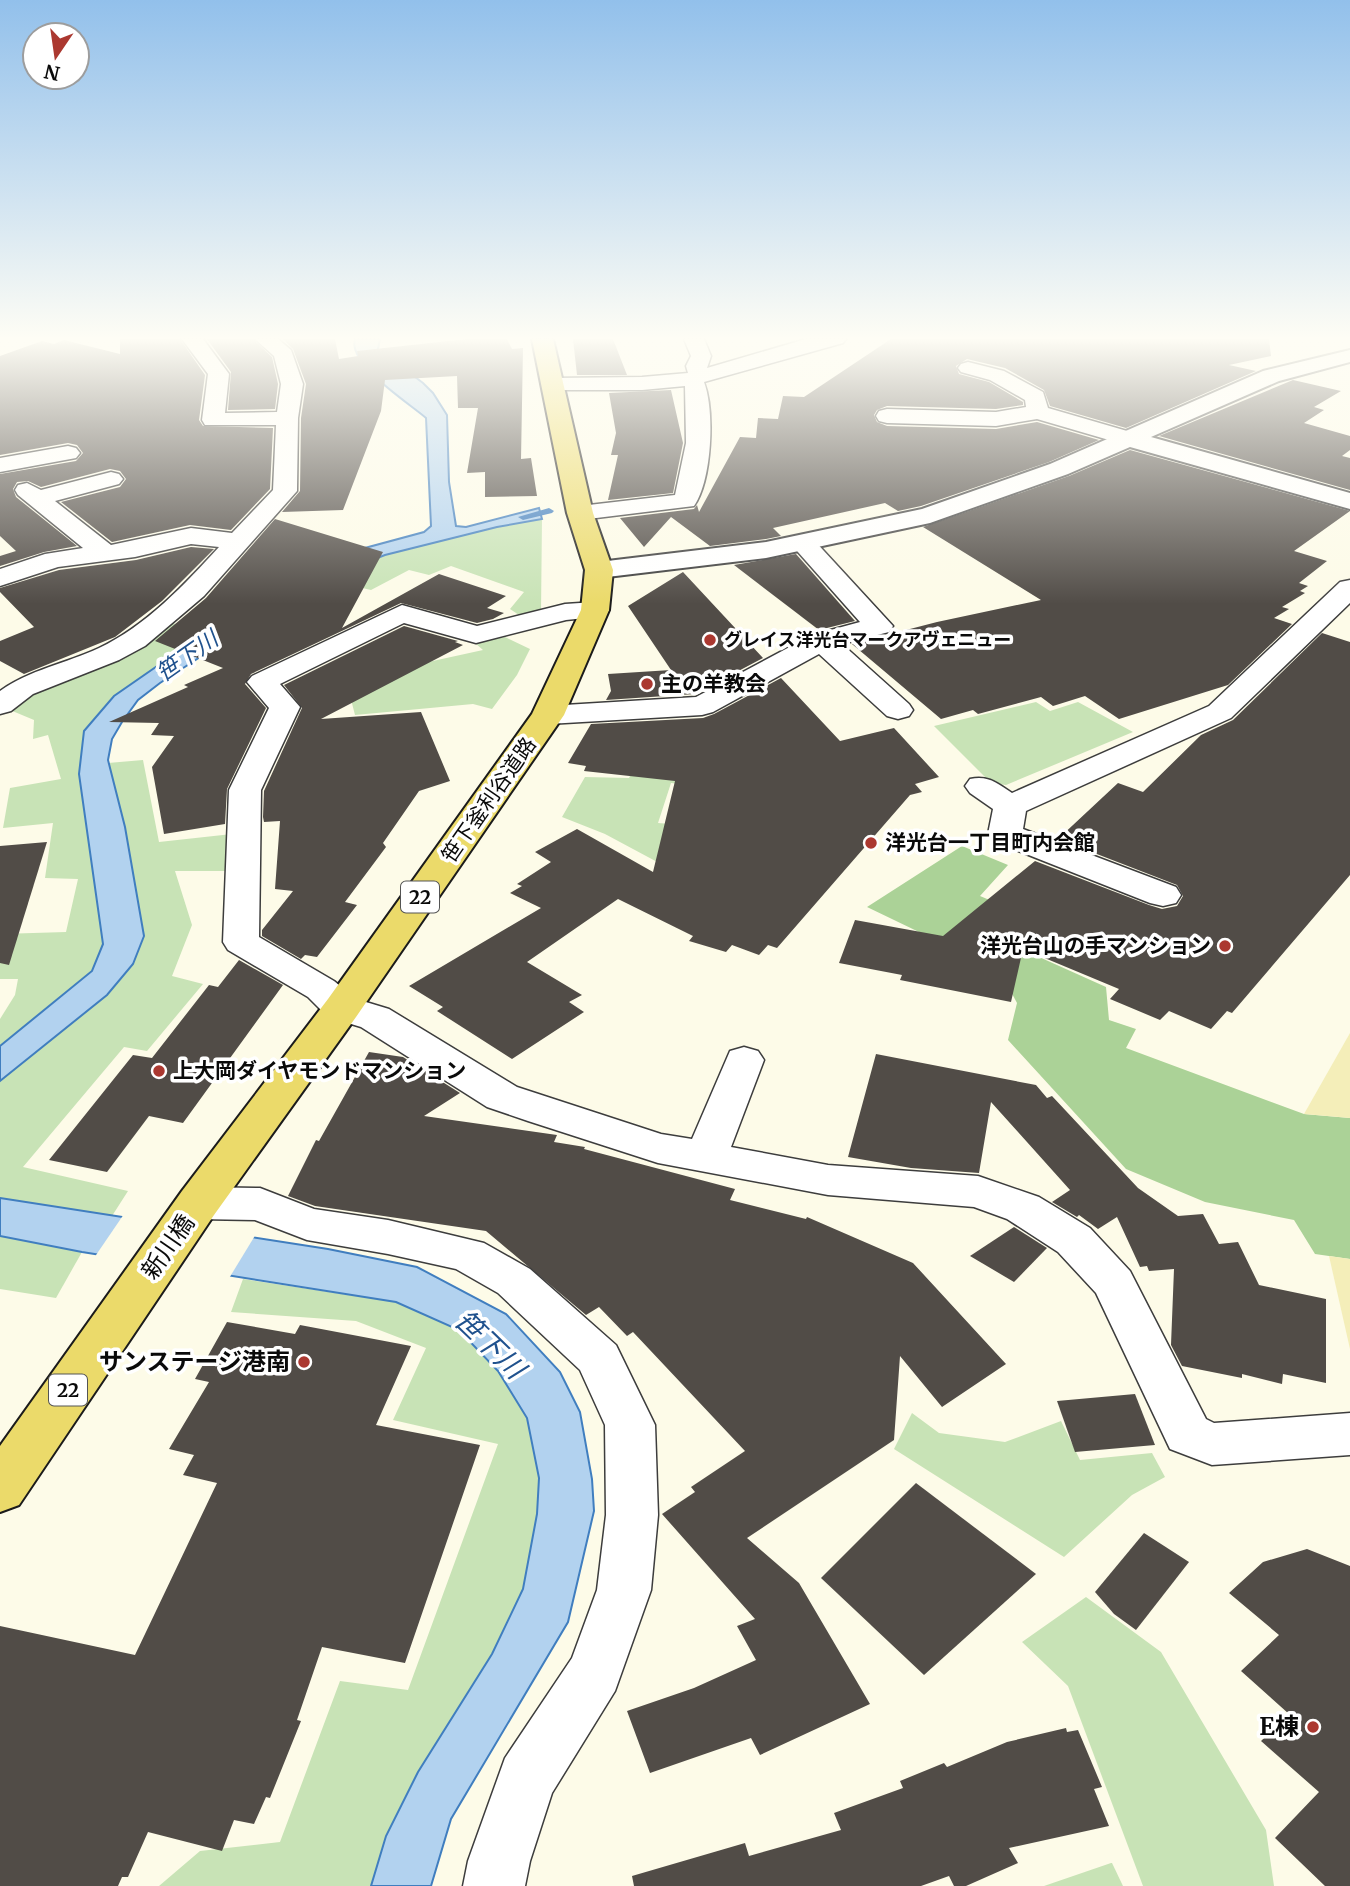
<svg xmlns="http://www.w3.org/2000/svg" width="1350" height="1886" viewBox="0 0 1350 1886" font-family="Merriweather,'Noto Sans JP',serif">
  <rect width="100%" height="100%" fill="#fdfbe8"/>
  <g fill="#c8e3b6">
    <polygon points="542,519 541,612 522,617 510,609 524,592 451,566 429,575 409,570 371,590 354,586 307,588 385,555 497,527"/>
    <polygon points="169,623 212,628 114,696 79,774 103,944 92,971 0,1046 0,1019 15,995 18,979 0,979 0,934 66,932 78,879 45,878 53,823 3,828 10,788 61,779 48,735 33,739 34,720 10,710 30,692"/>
    <polygon points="505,637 530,649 517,675 492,709 473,704 355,715 346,680 483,650 475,643"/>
    <polygon points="1036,702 1050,711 1078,702 1133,732 1006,785 991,783 934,726"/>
    <polygon points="143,760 159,842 232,834 230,871 175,871 192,925 172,976 203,984 147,1051 124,1047 23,1167 128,1191 112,1216 0,1198 0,1081 106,995 133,964 144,936 125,827 108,763"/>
    <polygon points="680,769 680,784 671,783 658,823 749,830 661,864 605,834 562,817 585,777 629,778 631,774"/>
    <polygon points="0,1236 82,1252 56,1298 0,1289"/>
    <polygon points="243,1279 396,1302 459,1330 498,1371 527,1418 539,1478 537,1514 523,1589 492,1654 418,1772 386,1836 371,1886 159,1886 200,1851 280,1842 340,1681 408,1690 498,1444 393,1420 426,1348 356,1321 231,1312"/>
    <polygon points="912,1413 939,1433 1005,1442 1061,1421 1080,1460 1152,1453 1165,1477 1132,1495 1064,1557 894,1449"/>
    <polygon points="1086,1597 1161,1652 1266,1830 1274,1886 1143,1886 1068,1686 1022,1642"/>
    <polygon points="1112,1863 1123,1886 1044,1886 1111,1863"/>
  </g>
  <polygon fill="#abd297" points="962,846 1008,865 980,896 1023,914 1030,933 1028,952 1106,987 1109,1020 1136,1029 1126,1048 1304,1114 1350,1118 1350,1259 1315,1254 1294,1220 1205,1202 1126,1169 1008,1040 1017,1003 1000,971 867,907"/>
  <g fill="#f4eeb9">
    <polygon points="1350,1033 1350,1118 1304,1114"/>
    <polygon points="1329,1256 1350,1259 1350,1349"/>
  </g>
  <g fill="#b2d2ef" stroke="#407ebf" stroke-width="2">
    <path d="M355,339H380L378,349L423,383L433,393L447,415L449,482L456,526L466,527L539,508L542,519L497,527L385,555L316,582L160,683L138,700L122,722L112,739L108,760L125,827L144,936L133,964L107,995L0,1081V1046L92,971L103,944L79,774L84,731L114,696L212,628L324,559L424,532L431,526L426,418C409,403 347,364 355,339Z"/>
    <polygon points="0,1198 328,1249 417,1267 506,1314 560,1372 580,1412 592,1479 594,1511 568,1622 451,1819 431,1886 371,1886 386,1836 418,1772 492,1654 523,1589 537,1514 539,1478 527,1418 498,1371 459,1330 396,1302 82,1252 0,1236"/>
  </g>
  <polygon fill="#fdfbe8" points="124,1214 256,1234 228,1280 94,1258"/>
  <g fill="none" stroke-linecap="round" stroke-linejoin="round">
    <polygon fill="#407ebf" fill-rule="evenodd" points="549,508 554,511 552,513 523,520 518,517"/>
  </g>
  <g fill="#514c47">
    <polygon points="120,339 180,339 205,375 199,420 203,426 273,428 270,489 231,530 190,525 112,542 61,502 120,487 126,479 120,471 110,469 41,487 28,481 17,482 13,489 16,497 77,546 44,552 0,566 0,556 16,551 0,536 0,474 76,461 83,453 77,445 68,443 0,455 0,356 42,341 54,344 64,340 120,354"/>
    <polygon points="207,339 253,339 272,357 278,384 275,409 228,410 231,372"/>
    <polygon points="283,339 335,339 339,359 358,356 357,351 467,339 507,339 512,349 523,348 521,459 531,458 537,496 485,497 485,472 467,473 478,408 458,408 457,376 385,380 381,411 343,510 282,512 300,491 301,418 306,384 293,349"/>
    <polygon points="573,339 613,339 627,375 577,375"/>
    <polygon points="891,339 1269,339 1271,356 1229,365 1256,371 1126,428 1050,406 1044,390 1005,368 967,359 956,366 959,374 989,382 1023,402 1023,405 996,409 887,406 877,410 874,415 877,422 887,426 996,429 1037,422 1099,440 1049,462 921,506 898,511 885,503 773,528 781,536 766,539 710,546 671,517 644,547 620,518 694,509 697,505 699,512 740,437 756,438 758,418 778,419 783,396 804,397"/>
    <polygon points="1293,380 1341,391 1314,407 1324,410 1304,423 1350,436 1350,450 1342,456 1350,458 1350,490 1159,436"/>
    <polygon points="671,390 683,443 673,493 608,500 618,455 611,455 616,433 609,393"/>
    <polygon points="1130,450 1350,511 1294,551 1327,561 1299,583 1308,586 1300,591 1305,593 1282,607 1289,609 1274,618 1292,624 1228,685 1119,719 1085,696 1053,706 1041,697 978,714 973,710 941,719 852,644 937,622 1041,600 923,527 1069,476"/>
    <polygon points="275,519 383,552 342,628 439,574 506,596 487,608 504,613 493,619 477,623 401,603 251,674 245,684 266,708 227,789 225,824 164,834 152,767 174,736 151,735 159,723 109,722 188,687 184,685 223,668 155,641 206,598"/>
    <polygon points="191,547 214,549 162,601 115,637 24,674 0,661 0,641 34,627 0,592 0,588 59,570 136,560"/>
    <polygon points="796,554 855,621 819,630 734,565"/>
    <polygon points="683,572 763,658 695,694 606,700 611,691 608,674 671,670 628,606"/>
    <polygon points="404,626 458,641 455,642 463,645 321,719 421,712 450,781 419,791 383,843 386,847 345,902 357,905 317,957 305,955 301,959 262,936 262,930 293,891 275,889 280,821 264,822 263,817 264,791 302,708 284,685"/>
    <polygon points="1322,633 1350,642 1350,875 1232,1013 1227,1011 1211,1029 1169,1011 1160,1020 1110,999 1119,989 1023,949 1011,1002 900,980 902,975 839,963 855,920 943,936 1035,861 1149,905 1162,909 1177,906 1183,896 1177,885 1058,839 1118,783 1143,792 1201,735 1233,720"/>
    <polygon points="781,678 840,741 894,728 939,777 915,784 922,792 910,795 777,948 768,945 759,955 732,945 726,952 689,941 693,936 618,899 527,962 582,995 569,1002 584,1012 512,1059 437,1011 443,1007 409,986 541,908 510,893 522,886 517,884 551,862 535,852 577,829 653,872 675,781 584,771 586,766 568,763 591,724 703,718 714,714"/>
    <polygon points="47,842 9,965 0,963 0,846"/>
    <polygon points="239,960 283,985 183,1123 149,1116 107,1172 49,1160 133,1055 152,1058 209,985 218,987"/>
    <polygon points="369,1052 403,1057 460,1093 424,1116 557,1135 554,1142 585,1147 584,1149 735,1189 730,1200 806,1219 807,1217 913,1263 1006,1364 942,1407 900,1356 894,1440 747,1538 799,1583 870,1704 760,1755 751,1738 650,1773 627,1711 694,1688 756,1660 737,1626 755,1619 662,1514 695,1492 691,1487 745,1451 633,1332 627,1336 599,1307 586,1315 486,1231 315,1206 288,1196 316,1140 319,1141"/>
    <polygon points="876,1054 1036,1085 1047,1098 1052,1096 1138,1188 1178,1216 1203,1214 1219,1244 1238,1242 1259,1285 1326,1299 1326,1383 1283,1374 1282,1384 1242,1374 1242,1378 1182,1366 1171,1345 1174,1269 1149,1271 1147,1266 1140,1267 1117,1217 1098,1229 1079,1215 1077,1217 1052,1202 1070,1190 991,1102 979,1173 911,1168 848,1157"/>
    <polygon points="1014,1227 1047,1248 1014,1282 970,1256"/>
    <polygon points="227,1322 295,1334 300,1325 411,1346 376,1425 480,1445 405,1663 322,1647 297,1720 301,1721 270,1798 266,1797 254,1824 234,1820 222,1851 148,1832 128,1877 122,1877 118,1886 0,1886 0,1626 135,1655 217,1483 183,1475 194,1455 169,1449 209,1382 195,1379"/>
    <polygon points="1135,1394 1155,1445 1075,1452 1057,1401"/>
    <polygon points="916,1483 1036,1574 924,1675 821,1578"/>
    <polygon points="1144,1533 1189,1562 1136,1630 1114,1614 1095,1592"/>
    <polygon points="1307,1549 1350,1566 1350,1886 1325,1886 1275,1838 1319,1792 1261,1741 1289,1714 1241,1671 1279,1635 1229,1593 1263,1562"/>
    <polygon points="1066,1728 1067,1732 1078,1730 1102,1787 1094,1789 1109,1826 1009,1848 1018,1863 966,1886 954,1886 949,1876 921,1886 634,1886 632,1876 745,1843 749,1856 841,1830 834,1813 903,1788 900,1781 944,1763 947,1767 1007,1742"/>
  </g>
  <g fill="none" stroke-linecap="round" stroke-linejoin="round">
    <g stroke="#3d3d3d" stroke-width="3">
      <g id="minor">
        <path d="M182,339H203L229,374L225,413L277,412L281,384L274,356L255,339H278L291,350L303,384L298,418L297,491L204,596L145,646L119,660L33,694L11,711L0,714V691C29,670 67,663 99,648C146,626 185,584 219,547L191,544L135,557L58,567L0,586V569L45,554L83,548L18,495L15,490L18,485L27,483L41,490L111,472L119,474L123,479L119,484L55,501L111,545L191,528L232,533L273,490L276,425H205L202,420L208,374Z"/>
        <path d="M684,339H704L711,356L707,368L806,339H846L843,343L704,382C715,411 712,480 694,506L580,520L571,518L568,513L571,508L580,506L675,495L686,443L685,386L642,390H553L545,389L542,384L545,379L553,378L642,377L688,373L686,366L691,356Z"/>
        <polygon points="968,362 1004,371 1043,392 1048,408 1134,433 1137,438 1134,443 1126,445 1037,419 996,426 887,423 879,421 876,416 879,411 887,409 996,412 1026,407 1025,400 990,380 961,372 958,368 961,364"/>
        <polygon points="68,446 76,448 80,453 76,458 0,472 0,458"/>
        <polygon points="803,535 812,538 893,626 889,632 842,644 909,704 913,710 909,716 898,719 887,716 819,654 713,712 702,715 548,724 537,721 533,715 537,709 548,706 696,697 812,635 860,622 790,543 794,538"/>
        <path d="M1350,580V603L1231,718L1026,811L1023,829L1176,887L1181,895L1176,903L1163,906L1150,903L993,841L988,834L993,809L970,793L965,786L970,779C988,775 997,783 1012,793L1209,706L1340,582Z"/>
        <polygon points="595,602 605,604 609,610 605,616 566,620 476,643 404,623 280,684 300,707 261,790 259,937 334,981 356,999 389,1009 517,1087 661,1134 692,1139 730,1051 744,1047 758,1051 764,1060 731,1147 828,1165 978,1176 1039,1197 1090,1228 1130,1271 1206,1419 1214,1423 1350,1413 1350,1455 1212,1465 1170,1449 1096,1293 1058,1252 1007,1219 974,1207 828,1195 658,1163 528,1121 487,1107 361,1027 328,1017 308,997 228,950 223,942 229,790 269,708 247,682 252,676 402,605 477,626 565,604"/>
        <polygon points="198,1187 260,1188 314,1209 388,1220 484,1243 530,1269 616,1345 655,1425 658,1515 651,1590 615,1691 552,1793 530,1861 525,1886 463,1886 468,1861 505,1758 572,1658 597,1590 606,1515 605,1425 580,1370 498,1293 456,1269 388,1254 307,1240 255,1220 198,1219 182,1214 176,1203 182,1192"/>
      </g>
    </g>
    <g stroke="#3d3d3d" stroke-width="4">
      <polygon id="tertiary" points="1350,350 1350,362 1279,381 1151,437 1350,493 1350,509 1130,447 1068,474 930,523 766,558 599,578 589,576 585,570 589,564 599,562 766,542 922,509 1050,464 1263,371"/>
    </g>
    <g stroke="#1b1b1b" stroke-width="4">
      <polygon id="primary" points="532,339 553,339 593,513 613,570 609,610 564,715 356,1017 214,1215 19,1505 0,1512 0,1446 182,1191 328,999 532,714 581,610 585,570 567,513"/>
    </g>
    <use href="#minor" fill="#fff" fill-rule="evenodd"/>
    <use href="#tertiary" fill="#fff" fill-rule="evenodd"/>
    <use href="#primary" fill="#ebda6a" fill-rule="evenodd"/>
  </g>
  <linearGradient id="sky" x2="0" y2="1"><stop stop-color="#92c0eb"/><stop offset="0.56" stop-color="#fefdf5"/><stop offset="1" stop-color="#fefdf5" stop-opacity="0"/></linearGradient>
  <rect width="1350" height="604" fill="url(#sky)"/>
  <g fill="#ab3830" stroke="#fff" stroke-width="2.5">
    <circle cx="710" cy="640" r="7"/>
    <circle cx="647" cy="684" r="7"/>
    <circle cx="871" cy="843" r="7"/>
    <circle cx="1225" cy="946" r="7"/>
    <circle cx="159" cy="1071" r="7"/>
    <circle cx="304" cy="1362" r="7"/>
    <circle cx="1313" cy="1727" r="7"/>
  </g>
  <g text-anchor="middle" stroke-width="7" stroke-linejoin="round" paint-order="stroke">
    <g font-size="18" font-weight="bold" fill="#0a0a0a" stroke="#fff" text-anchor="start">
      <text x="724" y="646">グレイス洋光台マークアヴェニュー</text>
    </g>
    <g fill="#fff" stroke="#545454" stroke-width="2">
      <rect x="401" y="881.5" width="38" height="31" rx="5"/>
      <rect x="49" y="1374.5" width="38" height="31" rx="5"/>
    </g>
    <g font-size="19" font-weight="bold" fill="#0a0a0a">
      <text x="420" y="904">22</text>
      <text x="68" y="1397">22</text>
    </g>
    <g font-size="21" font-weight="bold" fill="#0a0a0a" stroke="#fff" text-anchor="start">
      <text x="661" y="691">主の羊教会</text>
      <text x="885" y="850">洋光台一丁目町内会館</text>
      <text x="1211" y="953" text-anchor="end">洋光台山の手マンション</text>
      <text x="173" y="1078">上大岡ダイヤモンドマンション</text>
    </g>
    <g font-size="21" fill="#0a0a0a" stroke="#fff">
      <text transform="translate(489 800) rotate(-55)" y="7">笹下釜利谷道路</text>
    </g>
    <g font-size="23" font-style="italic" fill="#20528e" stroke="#fff">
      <text transform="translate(187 656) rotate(-35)" y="8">笹下川</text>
    </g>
    <g font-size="24" fill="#0a0a0a" stroke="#fff">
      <text transform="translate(168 1247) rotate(-55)" y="8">新川橋</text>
    </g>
    <g font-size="24" font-weight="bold" fill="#0a0a0a" stroke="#fff" text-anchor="end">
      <text x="290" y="1370">サンステージ港南</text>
      <text x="1299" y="1735">E棟</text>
    </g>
    <g font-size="28" font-style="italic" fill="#20528e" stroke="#fff">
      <text transform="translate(490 1344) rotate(44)" y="10">笹下川</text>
    </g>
  </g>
  <g transform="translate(56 56) rotate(193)"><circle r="33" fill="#ffffff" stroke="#9d9d9d" stroke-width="2"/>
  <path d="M0-5L12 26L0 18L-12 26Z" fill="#ab3830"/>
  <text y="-10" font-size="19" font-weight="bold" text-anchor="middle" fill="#0a0a0a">N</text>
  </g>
</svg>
